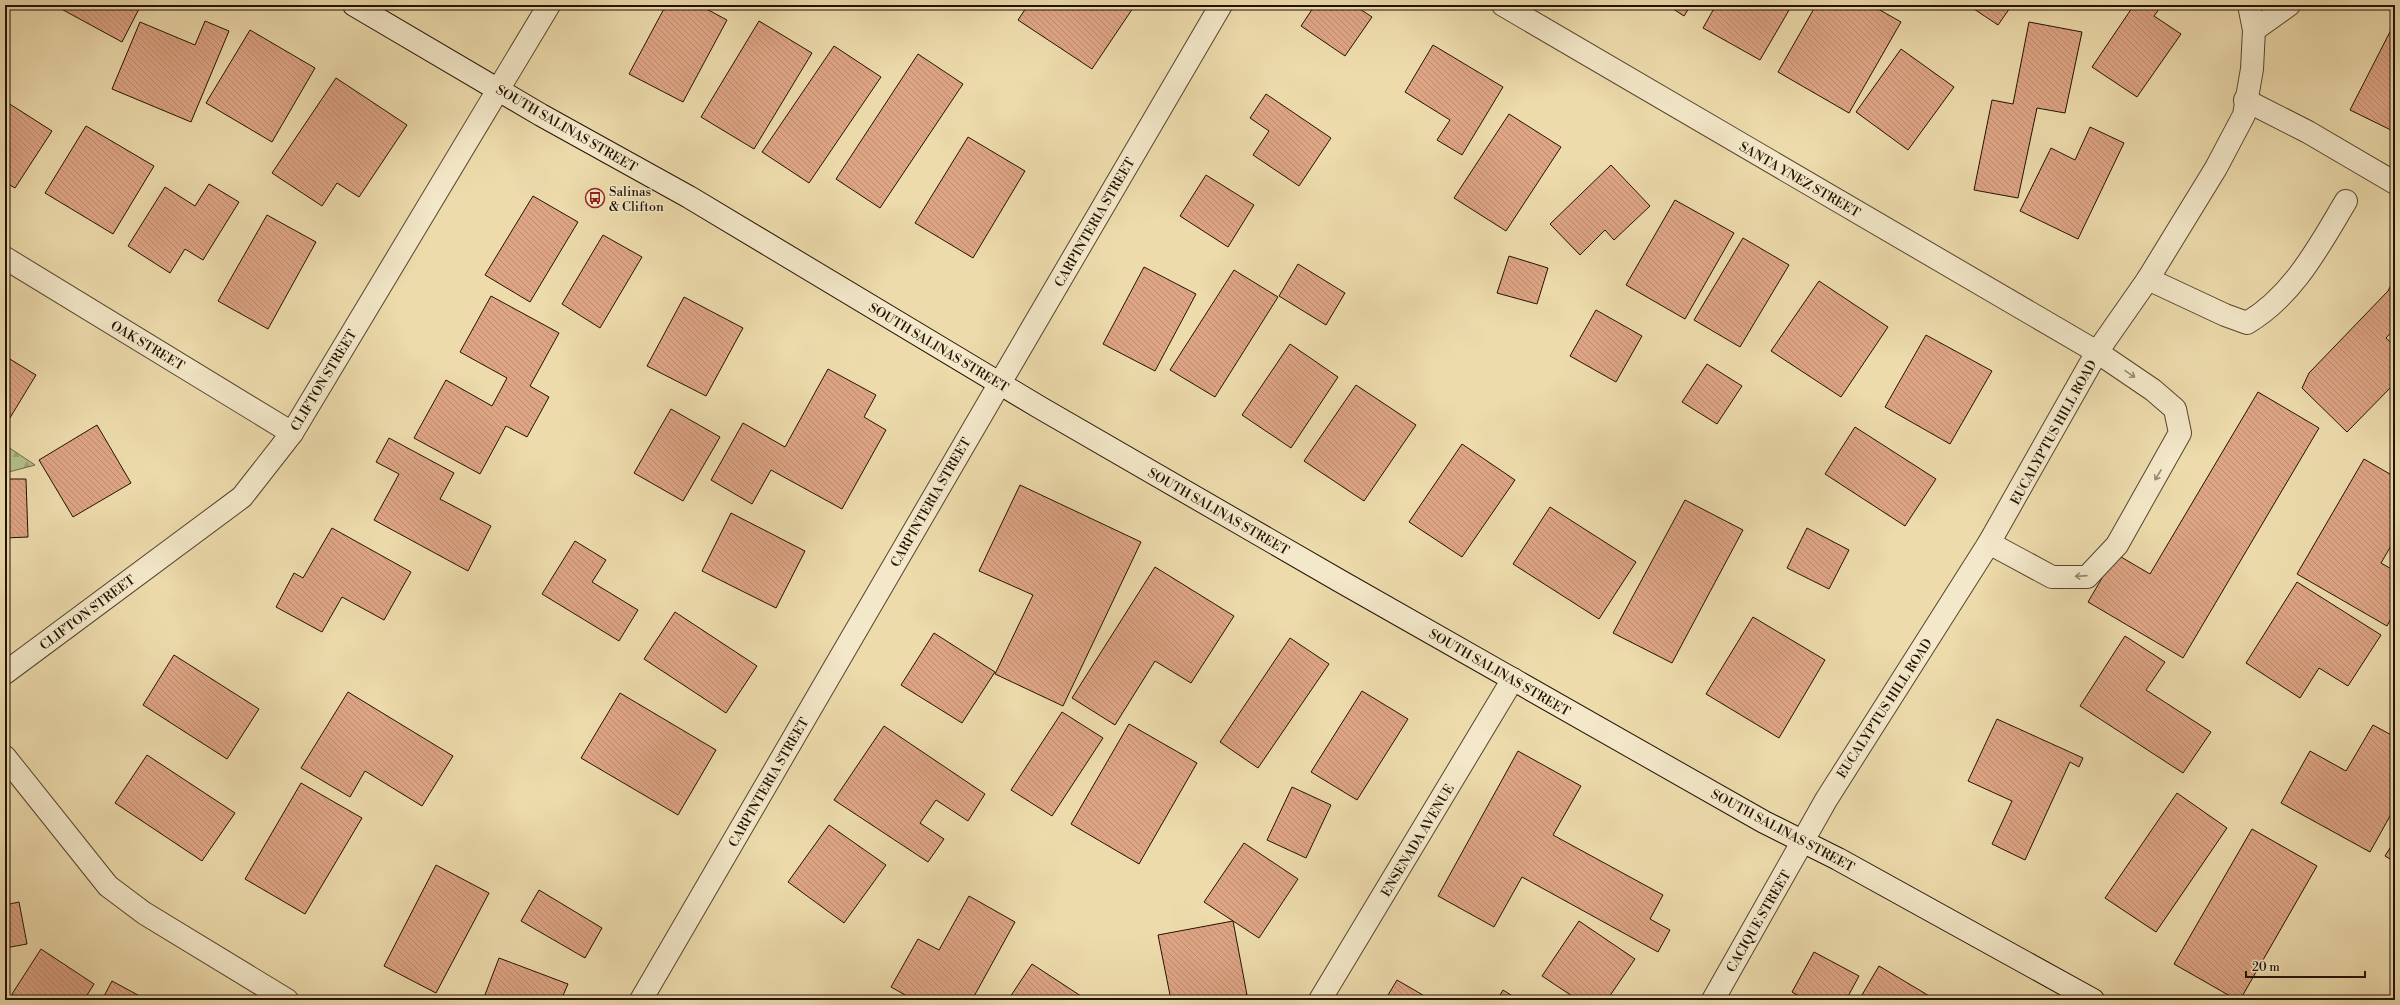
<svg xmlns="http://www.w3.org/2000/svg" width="2400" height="1005" viewBox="0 0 2400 1005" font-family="'Libre Bodoni',serif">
  <defs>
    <pattern id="forest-firs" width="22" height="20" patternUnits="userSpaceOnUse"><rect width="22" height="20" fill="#b5c18c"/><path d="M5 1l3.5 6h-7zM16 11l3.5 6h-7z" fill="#9ca577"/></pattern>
    <pattern id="building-back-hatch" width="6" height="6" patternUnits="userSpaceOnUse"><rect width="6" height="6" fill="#dea585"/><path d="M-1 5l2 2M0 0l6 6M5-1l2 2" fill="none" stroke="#be8d71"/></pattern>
  </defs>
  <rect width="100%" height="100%" fill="#eddbac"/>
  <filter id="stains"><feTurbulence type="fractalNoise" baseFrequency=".005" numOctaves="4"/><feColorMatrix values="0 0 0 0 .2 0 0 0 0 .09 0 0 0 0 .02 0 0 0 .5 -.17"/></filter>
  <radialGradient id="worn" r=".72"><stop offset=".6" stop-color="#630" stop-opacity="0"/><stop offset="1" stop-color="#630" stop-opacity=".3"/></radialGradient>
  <polygon fill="url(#forest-firs)" stroke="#6c6a48" points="5,445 35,465 5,473"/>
  <g fill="url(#building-back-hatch)" stroke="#241203">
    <polygon points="54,5 141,5 122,42"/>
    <polygon points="666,5 699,5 727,20 683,102 629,74"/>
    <polygon points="1028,5 1135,5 1092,69 1018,20"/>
    <polygon points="1315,5 1354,5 1372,17 1345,56 1301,26"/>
    <polygon points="1667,5 1691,5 1684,16"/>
    <polygon points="1716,5 1792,5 1760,60 1703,28"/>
    <polygon points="1816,5 1871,5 1901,22 1849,113 1778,72"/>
    <polygon points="1968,5 2012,5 1998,25"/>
    <polygon points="2134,5 2162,5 2154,16 2181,34 2137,97 2092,67"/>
    <polygon points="205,21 229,31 191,122 112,89 140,22 195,45"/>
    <polygon points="759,21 812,53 754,149 701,117"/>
    <polygon points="2029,22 2082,32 2065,113 2037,108 2018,198 1974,190 1992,100 2013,104"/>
    <polygon points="2395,22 2395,132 2350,110"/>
    <polygon points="250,30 315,68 272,142 206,103"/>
    <polygon points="1433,45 1503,87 1462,155 1437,140 1450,120 1405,92"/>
    <polygon points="834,46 881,77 809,183 762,152"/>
    <polygon points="1901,49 1954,87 1908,150 1856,112"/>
    <polygon points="918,54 963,84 880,208 836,179"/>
    <polygon points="336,78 407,125 359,197 337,183 322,206 272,173"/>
    <polygon points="1266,94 1331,138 1299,186 1253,155 1269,131 1250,118"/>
    <polygon points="5,101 52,131 15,188 5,182"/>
    <polygon points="1509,114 1561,147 1506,231 1454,198"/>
    <polygon points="86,126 154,166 113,234 45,193"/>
    <polygon points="2090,127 2124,143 2078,239 2020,211 2051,148 2075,160"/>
    <polygon points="968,137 1025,171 973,258 915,223"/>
    <polygon points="1611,165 1650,206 1614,240 1605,230 1580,255 1550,224"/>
    <polygon points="1206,175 1254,205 1228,247 1180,216"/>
    <polygon points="209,184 239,202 203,260 185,249 170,273 128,246 165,187 195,206"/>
    <polygon points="533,196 578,222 530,302 485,275"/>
    <polygon points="1675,200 1734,233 1685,319 1626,285"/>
    <polygon points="267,215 316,242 268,329 218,301"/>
    <polygon points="603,235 642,257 600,328 562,304"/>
    <polygon points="1743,238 1789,265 1740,347 1694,320"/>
    <polygon points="1509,256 1548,268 1537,304 1497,293"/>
    <polygon points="1298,264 1345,293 1326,325 1279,296"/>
    <polygon points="1144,267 1196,294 1155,371 1103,344"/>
    <polygon points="1234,270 1278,297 1215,397 1170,370"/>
    <polygon points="2395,277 2395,328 2386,338 2395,346 2395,383 2347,432 2302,388 2309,373 2388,291"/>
    <polygon points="1819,281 1888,327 1841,397 1771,351"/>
    <polygon points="491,296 559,333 530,386 549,397 527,437 506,426 480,474 414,438 446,380 492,406 507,378 460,352"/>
    <polygon points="684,297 743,328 706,396 647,366"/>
    <polygon points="1596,310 1642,336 1616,382 1570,356"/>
    <polygon points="1926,335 1992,371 1950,444 1885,407"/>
    <polygon points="1290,344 1338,377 1291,448 1242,415"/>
    <polygon points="5,356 36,375 5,426"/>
    <polygon points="1707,364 1742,386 1717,424 1682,402"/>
    <polygon points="828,369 876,395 864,417 886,430 842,509 771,470 752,504 711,480 743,423 785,447"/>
    <polygon points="1356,385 1416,425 1364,501 1304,461"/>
    <polygon points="2258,392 2319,428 2183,658 2088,602 2116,554 2150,574"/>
    <polygon points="671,409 720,437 683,501 634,473"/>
    <polygon points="97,425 131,483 73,517 39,460"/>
    <polygon points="1855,427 1936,479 1905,526 1825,474"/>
    <polygon points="389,438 454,473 440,499 491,526 468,571 374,520 399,474 376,462"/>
    <polygon points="1462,444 1515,480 1462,557 1409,522"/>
    <polygon points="2364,459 2395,477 2395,539 2381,563 2395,571 2395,611 2387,626 2297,574"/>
    <polygon points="5,479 26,479 28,537 5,538"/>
    <polygon points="1020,485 1141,542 1063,706 995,674 1033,595 979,571"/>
    <polygon points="1685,500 1743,530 1672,663 1613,633"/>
    <polygon points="1550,507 1636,562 1599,619 1513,564"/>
    <polygon points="731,513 805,551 776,608 702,571"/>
    <polygon points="332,528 411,572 384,620 342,597 322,632 276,607 294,573 303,578"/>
    <polygon points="1807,528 1849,550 1829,589 1787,568"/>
    <polygon points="575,541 606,560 592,582 638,610 619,641 542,594"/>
    <polygon points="1155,567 1234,616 1191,683 1155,661 1115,725 1072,698"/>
    <polygon points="2297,582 2381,635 2348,686 2319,668 2300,698 2246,663"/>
    <polygon points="675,612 757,666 726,713 644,659"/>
    <polygon points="1753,617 1825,660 1779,738 1706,694"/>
    <polygon points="934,633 995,672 962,723 901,685"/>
    <polygon points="2125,636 2165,662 2146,690 2211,732 2183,773 2080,706"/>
    <polygon points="1290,638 1329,664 1258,768 1220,742"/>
    <polygon points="174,655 259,709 227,759 143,705"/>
    <polygon points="1362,691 1408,719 1357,800 1311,772"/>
    <polygon points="348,692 453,756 422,806 365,771 350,797 301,768"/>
    <polygon points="620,693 716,750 678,815 581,758"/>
    <polygon points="1062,712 1103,738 1052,816 1011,790"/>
    <polygon points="1997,719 2083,758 2079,767 2070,762 2025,860 1992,844 2012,801 1968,781"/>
    <polygon points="1129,724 1197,763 1139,864 1071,824"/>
    <polygon points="2373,725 2395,737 2395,807 2370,852 2281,803 2310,751 2346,771"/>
    <polygon points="884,726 985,794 968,821 936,800 920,823 944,839 928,862 834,800"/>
    <polygon points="1518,751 1581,786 1553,835 1663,895 1650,919 1670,930 1658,952 1522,877 1494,927 1438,896"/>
    <polygon points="147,755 235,813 202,861 115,803"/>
    <polygon points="301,783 362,818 305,914 245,879"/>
    <polygon points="1292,787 1331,805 1306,858 1267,840"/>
    <polygon points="2177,793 2227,828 2156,932 2105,898"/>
    <polygon points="829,825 886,865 844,923 788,882"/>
    <polygon points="2252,829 2317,866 2240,1000 2237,1000 2174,964"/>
    <polygon points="2395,840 2395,862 2385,856"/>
    <polygon points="1244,843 1298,879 1259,938 1204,902"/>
    <polygon points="436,865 489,893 436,993 384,966"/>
    <polygon points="539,890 602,928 585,958 521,921"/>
    <polygon points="969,896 1015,922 972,1000 914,1000 891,987 918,939 939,950"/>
    <polygon points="19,902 27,944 5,948 5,905"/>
    <polygon points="1233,921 1247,995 1223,1000 1171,1000 1158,935"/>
    <polygon points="1579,921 1635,959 1607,1000 1578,1000 1542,976"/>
    <polygon points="41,949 94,984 84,1000 21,1000 12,994"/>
    <polygon points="1814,952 1859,976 1846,1000 1806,1000 1792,992"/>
    <polygon points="499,958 568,984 561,1000 483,1000"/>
    <polygon points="1032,964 1087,1000 1008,1000"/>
    <polygon points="1879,966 1936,1000 1859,1000"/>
    <polygon points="1397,980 1428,998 1427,1000 1385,1000"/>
    <polygon points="112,981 147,1000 102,1000"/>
    <polygon points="1503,990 1519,1000 1497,1000"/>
  </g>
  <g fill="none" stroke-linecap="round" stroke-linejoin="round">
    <g stroke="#56442d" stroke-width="24">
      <g id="service">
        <polyline points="2254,30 2289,5"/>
        <polyline points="2245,100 2308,132 2395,183"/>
        <path d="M2148,279L2225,315L2247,323C2294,295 2319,246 2346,201"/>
        <polyline points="1989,543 2052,577 2087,577 2117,545 2180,433 2175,409 2153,390 2097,352"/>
      </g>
    </g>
    <g stroke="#56442d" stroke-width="24">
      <g id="minor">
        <polyline points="1503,5 2097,352"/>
        <polyline points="5,258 292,433"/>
        <polyline points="1000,383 1221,5"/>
        <polyline points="5,673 242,497 292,433 549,5"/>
        <polyline points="5,757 108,886 144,913 287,1000"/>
        <polyline points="1320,1000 1513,679"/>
        <polyline points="1713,1000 1826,800 1989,543 2097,352 2148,279 2216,168 2244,115 2252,69 2254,30 2249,5"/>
      </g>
    </g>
    <g stroke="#56442d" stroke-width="24">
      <polyline id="tertiary" points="641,1000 1000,383"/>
    </g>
    <g stroke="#241203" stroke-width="24">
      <polyline id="secondary" points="354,5 541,115 689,197 1039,407 1340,581 1764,822 1838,859 2093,1000"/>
    </g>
    <use href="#service" stroke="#f3e8c9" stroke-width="22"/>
    <use href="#minor" stroke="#f3e8c9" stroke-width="22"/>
    <use href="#tertiary" stroke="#f3e8c9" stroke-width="22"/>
    <use href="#secondary" stroke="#f3e8c9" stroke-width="22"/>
  </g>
  <defs><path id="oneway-shaft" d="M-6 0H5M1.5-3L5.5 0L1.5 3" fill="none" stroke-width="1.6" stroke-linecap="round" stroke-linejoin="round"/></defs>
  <g stroke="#968870">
    <use href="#oneway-shaft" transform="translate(2130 374) rotate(34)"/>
    <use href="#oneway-shaft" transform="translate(2158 475) rotate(121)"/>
    <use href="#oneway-shaft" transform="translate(2081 576) rotate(176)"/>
  </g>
  <defs>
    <g id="bus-ring" transform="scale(1)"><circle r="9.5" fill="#f3e8c9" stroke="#8f2418" stroke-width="1.5"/><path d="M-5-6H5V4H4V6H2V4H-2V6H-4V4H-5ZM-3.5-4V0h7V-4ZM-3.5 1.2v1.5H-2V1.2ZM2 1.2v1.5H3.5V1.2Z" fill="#8f2418"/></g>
  </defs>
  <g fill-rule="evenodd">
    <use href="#bus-ring" x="595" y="198"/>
  </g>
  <g text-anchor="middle" stroke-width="3" stroke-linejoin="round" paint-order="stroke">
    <g font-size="13" fill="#241203" stroke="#f3e8c9">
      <text transform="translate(567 128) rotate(30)" y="5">SOUTH SALINAS STREET</text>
      <text transform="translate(1800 179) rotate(30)" y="5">SANTA YNEZ STREET</text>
      <text transform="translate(1094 222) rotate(-60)" y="5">CARPINTERIA STREET</text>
      <text transform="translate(148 345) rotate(31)" y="5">OAK STREET</text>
      <text transform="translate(939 347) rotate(31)" y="5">SOUTH SALINAS STREET</text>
      <text transform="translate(323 380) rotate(-59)" y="5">CLIFTON STREET</text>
      <text transform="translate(2053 432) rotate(-61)" y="5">EUCALYPTUS HILL ROAD</text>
      <text transform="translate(930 502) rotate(-60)" y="5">CARPINTERIA STREET</text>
      <text transform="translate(1219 511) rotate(30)" y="5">SOUTH SALINAS STREET</text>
      <text transform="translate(87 612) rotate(-37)" y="5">CLIFTON STREET</text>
      <text transform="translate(1500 672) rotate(30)" y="5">SOUTH SALINAS STREET</text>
      <text transform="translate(1884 708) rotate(-57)" y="5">EUCALYPTUS HILL ROAD</text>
      <text transform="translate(768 782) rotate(-60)" y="5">CARPINTERIA STREET</text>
      <text transform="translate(1783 830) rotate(28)" y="5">SOUTH SALINAS STREET</text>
      <text transform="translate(1417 840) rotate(-59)" y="5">ENSENADA AVENUE</text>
      <text transform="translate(1758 921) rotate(-60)" y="5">CACIQUE STREET</text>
    </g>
    <g font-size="13" fill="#241203" stroke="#f3e8c9" text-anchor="start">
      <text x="609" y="196">Salinas<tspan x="609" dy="15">&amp; Clifton</tspan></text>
    </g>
  </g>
  <rect width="2400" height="1005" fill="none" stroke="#eddbac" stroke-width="20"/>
  <rect x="6" y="6" width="2388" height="993" fill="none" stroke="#241203" stroke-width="2"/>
  <rect x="10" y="10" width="2380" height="985" fill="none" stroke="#241203"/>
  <path d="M2246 971v6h119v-6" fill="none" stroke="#241203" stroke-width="2"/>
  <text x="2252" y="971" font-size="12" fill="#241203" stroke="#f3e8c9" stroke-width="3" paint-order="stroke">20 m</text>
  <rect width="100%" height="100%" filter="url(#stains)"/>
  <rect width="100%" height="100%" fill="url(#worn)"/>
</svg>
